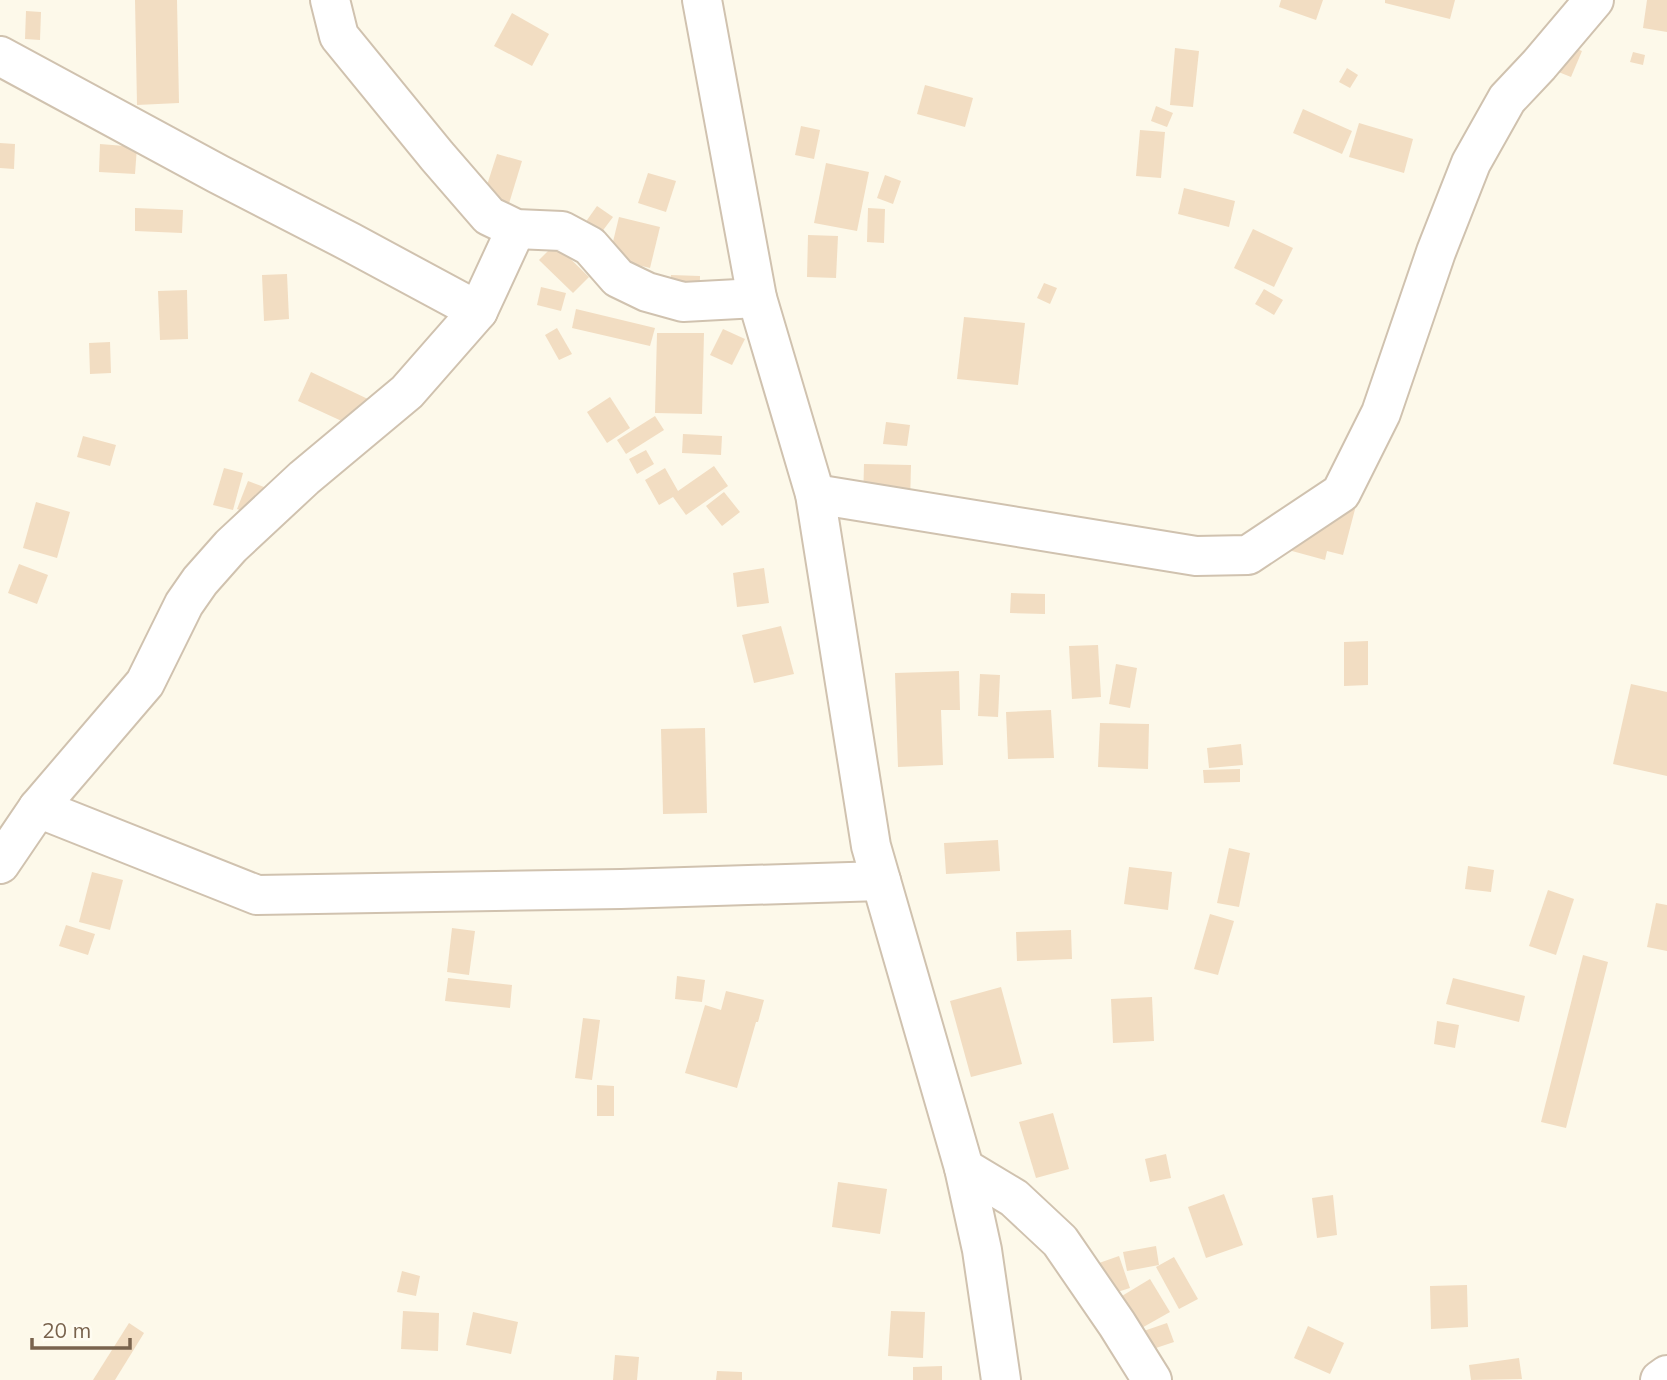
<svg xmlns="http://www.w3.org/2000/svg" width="1667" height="1380" viewBox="0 0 1667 1380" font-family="Mulish,sans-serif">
  <rect width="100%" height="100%" fill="#fdf9ea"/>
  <g fill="#f2ddc2">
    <polygon points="135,0 177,0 179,103 137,105"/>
    <polygon points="1281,0 1323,0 1316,20 1279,7"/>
    <polygon points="1385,0 1455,0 1450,19 1385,3"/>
    <polygon points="1647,0 1667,0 1667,32 1643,28"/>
    <polygon points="26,11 41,12 40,40 25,39"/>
    <polygon points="512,13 549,34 532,66 494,46"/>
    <polygon points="1547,37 1582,51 1571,77 1536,63"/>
    <polygon points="1175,48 1199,51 1193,107 1170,105"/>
    <polygon points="1633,52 1645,55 1643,65 1630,62"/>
    <polygon points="1347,68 1358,75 1350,88 1339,82"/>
    <polygon points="925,85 973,98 965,127 917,114"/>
    <polygon points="1156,106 1173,113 1167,127 1151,121"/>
    <polygon points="1303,109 1352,131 1342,154 1293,133"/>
    <polygon points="1359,123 1413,139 1404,173 1349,157"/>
    <polygon points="801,126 820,130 814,159 795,155"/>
    <polygon points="1140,130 1165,132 1161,178 1136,176"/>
    <polygon points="0,143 15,144 14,169 0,168"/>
    <polygon points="100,144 137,147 135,174 99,172"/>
    <polygon points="497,154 522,161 503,223 477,216"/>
    <polygon points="826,163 869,172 857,231 814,223"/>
    <polygon points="648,173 676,181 666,212 638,203"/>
    <polygon points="885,175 901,181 893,204 877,198"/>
    <polygon points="1184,188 1235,201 1229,227 1178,214"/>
    <polygon points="597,206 613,217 595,241 580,230"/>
    <polygon points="135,208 183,210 182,233 135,231"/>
    <polygon points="868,208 885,209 884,243 867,242"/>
    <polygon points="619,217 660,227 650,268 609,258"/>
    <polygon points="1253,229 1293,248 1274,287 1234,268"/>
    <polygon points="808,235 838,236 836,278 807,277"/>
    <polygon points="555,244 589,277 573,293 539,260"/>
    <polygon points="287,274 289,319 264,321 262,275"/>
    <polygon points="671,275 700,276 699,311 669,310"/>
    <polygon points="1044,283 1057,288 1050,304 1037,298"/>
    <polygon points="541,287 566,293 561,311 537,305"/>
    <polygon points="1264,289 1283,300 1274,315 1255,304"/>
    <polygon points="187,290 188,339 160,340 158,291"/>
    <polygon points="576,309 655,328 650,346 572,328"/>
    <polygon points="964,317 1025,323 1018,385 957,379"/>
    <polygon points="557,328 572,354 559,360 545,335"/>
    <polygon points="723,329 745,339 732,365 710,355"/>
    <polygon points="657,333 704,333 702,414 655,413"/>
    <polygon points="110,342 111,373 90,374 89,343"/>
    <polygon points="311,372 370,400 357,428 298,401"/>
    <polygon points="610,397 630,428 607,443 587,412"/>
    <polygon points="655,416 664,430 626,454 617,440"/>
    <polygon points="886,422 910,425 907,446 883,444"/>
    <polygon points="683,434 722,436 721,455 682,453"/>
    <polygon points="83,436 116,445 110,466 77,457"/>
    <polygon points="646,450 654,464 637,474 629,459"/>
    <polygon points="864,464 911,465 910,504 863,502"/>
    <polygon points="714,466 728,486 686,515 673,497 659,505 645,480 665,468 678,491"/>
    <polygon points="224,468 243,473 233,510 213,505"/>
    <polygon points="248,481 280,493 269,521 237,509"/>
    <polygon points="724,492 740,512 722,526 706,506"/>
    <polygon points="1359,494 1343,555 1327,551 1325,560 1266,544"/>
    <polygon points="36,502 70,512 57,558 23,548"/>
    <polygon points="19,564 48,575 37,604 8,593"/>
    <polygon points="764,568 769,603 737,607 733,573"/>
    <polygon points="1011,593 1045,594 1045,614 1010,613"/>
    <polygon points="781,626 794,674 754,683 742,635"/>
    <polygon points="1368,641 1368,685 1344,686 1344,642"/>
    <polygon points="1098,645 1101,697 1072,699 1069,646"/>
    <polygon points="1116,664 1137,668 1130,708 1109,704"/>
    <polygon points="959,671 960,710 941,710 943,765 898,767 895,673"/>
    <polygon points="980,674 1000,675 998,717 978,716"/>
    <polygon points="1631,684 1667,692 1667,776 1613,764"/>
    <polygon points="1051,710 1054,758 1008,759 1006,712"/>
    <polygon points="1100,723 1149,724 1148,769 1098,767"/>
    <polygon points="705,728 707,813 663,814 661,729"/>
    <polygon points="1241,744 1243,765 1209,768 1207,748"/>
    <polygon points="1240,769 1240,782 1204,783 1203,770"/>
    <polygon points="998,840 1000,871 946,874 944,843"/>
    <polygon points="1229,848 1250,853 1239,907 1217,903"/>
    <polygon points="1468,866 1494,870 1491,892 1465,889"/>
    <polygon points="1129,867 1172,872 1168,910 1124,904"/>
    <polygon points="92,872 123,880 110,930 79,922"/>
    <polygon points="1548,890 1574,899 1556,955 1529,946"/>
    <polygon points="1656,903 1667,905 1667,951 1647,947"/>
    <polygon points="1210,914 1234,921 1218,975 1194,969"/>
    <polygon points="66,925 95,934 88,955 59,946"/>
    <polygon points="452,928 475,931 469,975 447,972"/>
    <polygon points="1071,930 1072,959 1017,961 1016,932"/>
    <polygon points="1583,955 1608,962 1566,1128 1541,1122"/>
    <polygon points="677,976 705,980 702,1002 675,999"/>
    <polygon points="448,978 512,985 510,1008 445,1001"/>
    <polygon points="1453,978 1525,996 1519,1022 1446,1004"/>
    <polygon points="1001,987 1022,1064 971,1077 950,1001"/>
    <polygon points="726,991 764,1000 758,1022 756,1022 737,1088 685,1073 705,1005 721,1010"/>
    <polygon points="1152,997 1154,1041 1113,1043 1111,999"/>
    <polygon points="583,1018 600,1020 592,1080 575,1078"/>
    <polygon points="1437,1021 1459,1025 1455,1048 1434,1044"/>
    <polygon points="597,1085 614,1086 614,1116 597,1116"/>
    <polygon points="1053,1113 1069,1169 1036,1178 1019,1122"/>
    <polygon points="1166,1154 1171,1178 1150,1182 1145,1159"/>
    <polygon points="838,1182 887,1189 880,1234 832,1227"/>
    <polygon points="1224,1194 1243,1245 1206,1258 1188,1207"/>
    <polygon points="1333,1195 1337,1235 1317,1238 1312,1198"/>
    <polygon points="1156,1246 1159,1265 1127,1271 1123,1252"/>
    <polygon points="1119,1256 1130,1288 1092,1300 1082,1269"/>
    <polygon points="1174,1257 1198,1299 1179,1309 1156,1267"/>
    <polygon points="402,1271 420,1276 416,1296 397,1292"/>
    <polygon points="1150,1279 1170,1312 1131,1334 1112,1302"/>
    <polygon points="1467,1285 1468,1327 1431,1329 1430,1286"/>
    <polygon points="403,1311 439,1313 438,1351 401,1349"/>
    <polygon points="891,1311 925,1312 923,1358 888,1356"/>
    <polygon points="473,1312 518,1322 511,1354 466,1345"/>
    <polygon points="129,1323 144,1333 115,1380 93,1380"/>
    <polygon points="1167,1323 1174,1342 1141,1353 1135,1334"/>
    <polygon points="1308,1326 1344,1343 1330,1374 1294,1358"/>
    <polygon points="615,1355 639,1357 637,1380 613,1380"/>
    <polygon points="1519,1358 1522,1379 1471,1380 1469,1365"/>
    <polygon points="942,1366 942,1380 913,1380 913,1367"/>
    <polygon points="717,1371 742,1372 742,1380 716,1380"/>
  </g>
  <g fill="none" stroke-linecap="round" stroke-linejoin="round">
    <g stroke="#d0c2af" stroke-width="42">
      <g id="minor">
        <polyline points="330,0 339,36 437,156 489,216 516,229 562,231 590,246 618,278 647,292 683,302 757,298"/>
        <polyline points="702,0 757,298 815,494 871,846 964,1168 982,1250 1001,1380"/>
        <polyline points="0,56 218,174 350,242 478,311"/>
        <polyline points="815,494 1196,556 1248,555 1341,493 1381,413 1436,252 1471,163 1507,99 1539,65 1594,0"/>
        <polyline points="38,808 257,895 621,889 881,881"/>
        <polyline points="0,864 38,808 145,683 184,604 200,581 231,546 304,478 407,392 478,311 516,229"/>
        <polyline points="964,1168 1014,1198 1060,1241 1117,1324 1152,1380"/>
        <polyline points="1660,1380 1667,1375"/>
      </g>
    </g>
    <use href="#minor" stroke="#fff" stroke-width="38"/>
  </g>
  <path d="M32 1338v10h98v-10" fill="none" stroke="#79634d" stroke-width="3.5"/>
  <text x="42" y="1338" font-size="21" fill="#79634d" stroke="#fffcf1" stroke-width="5" paint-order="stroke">20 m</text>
</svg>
